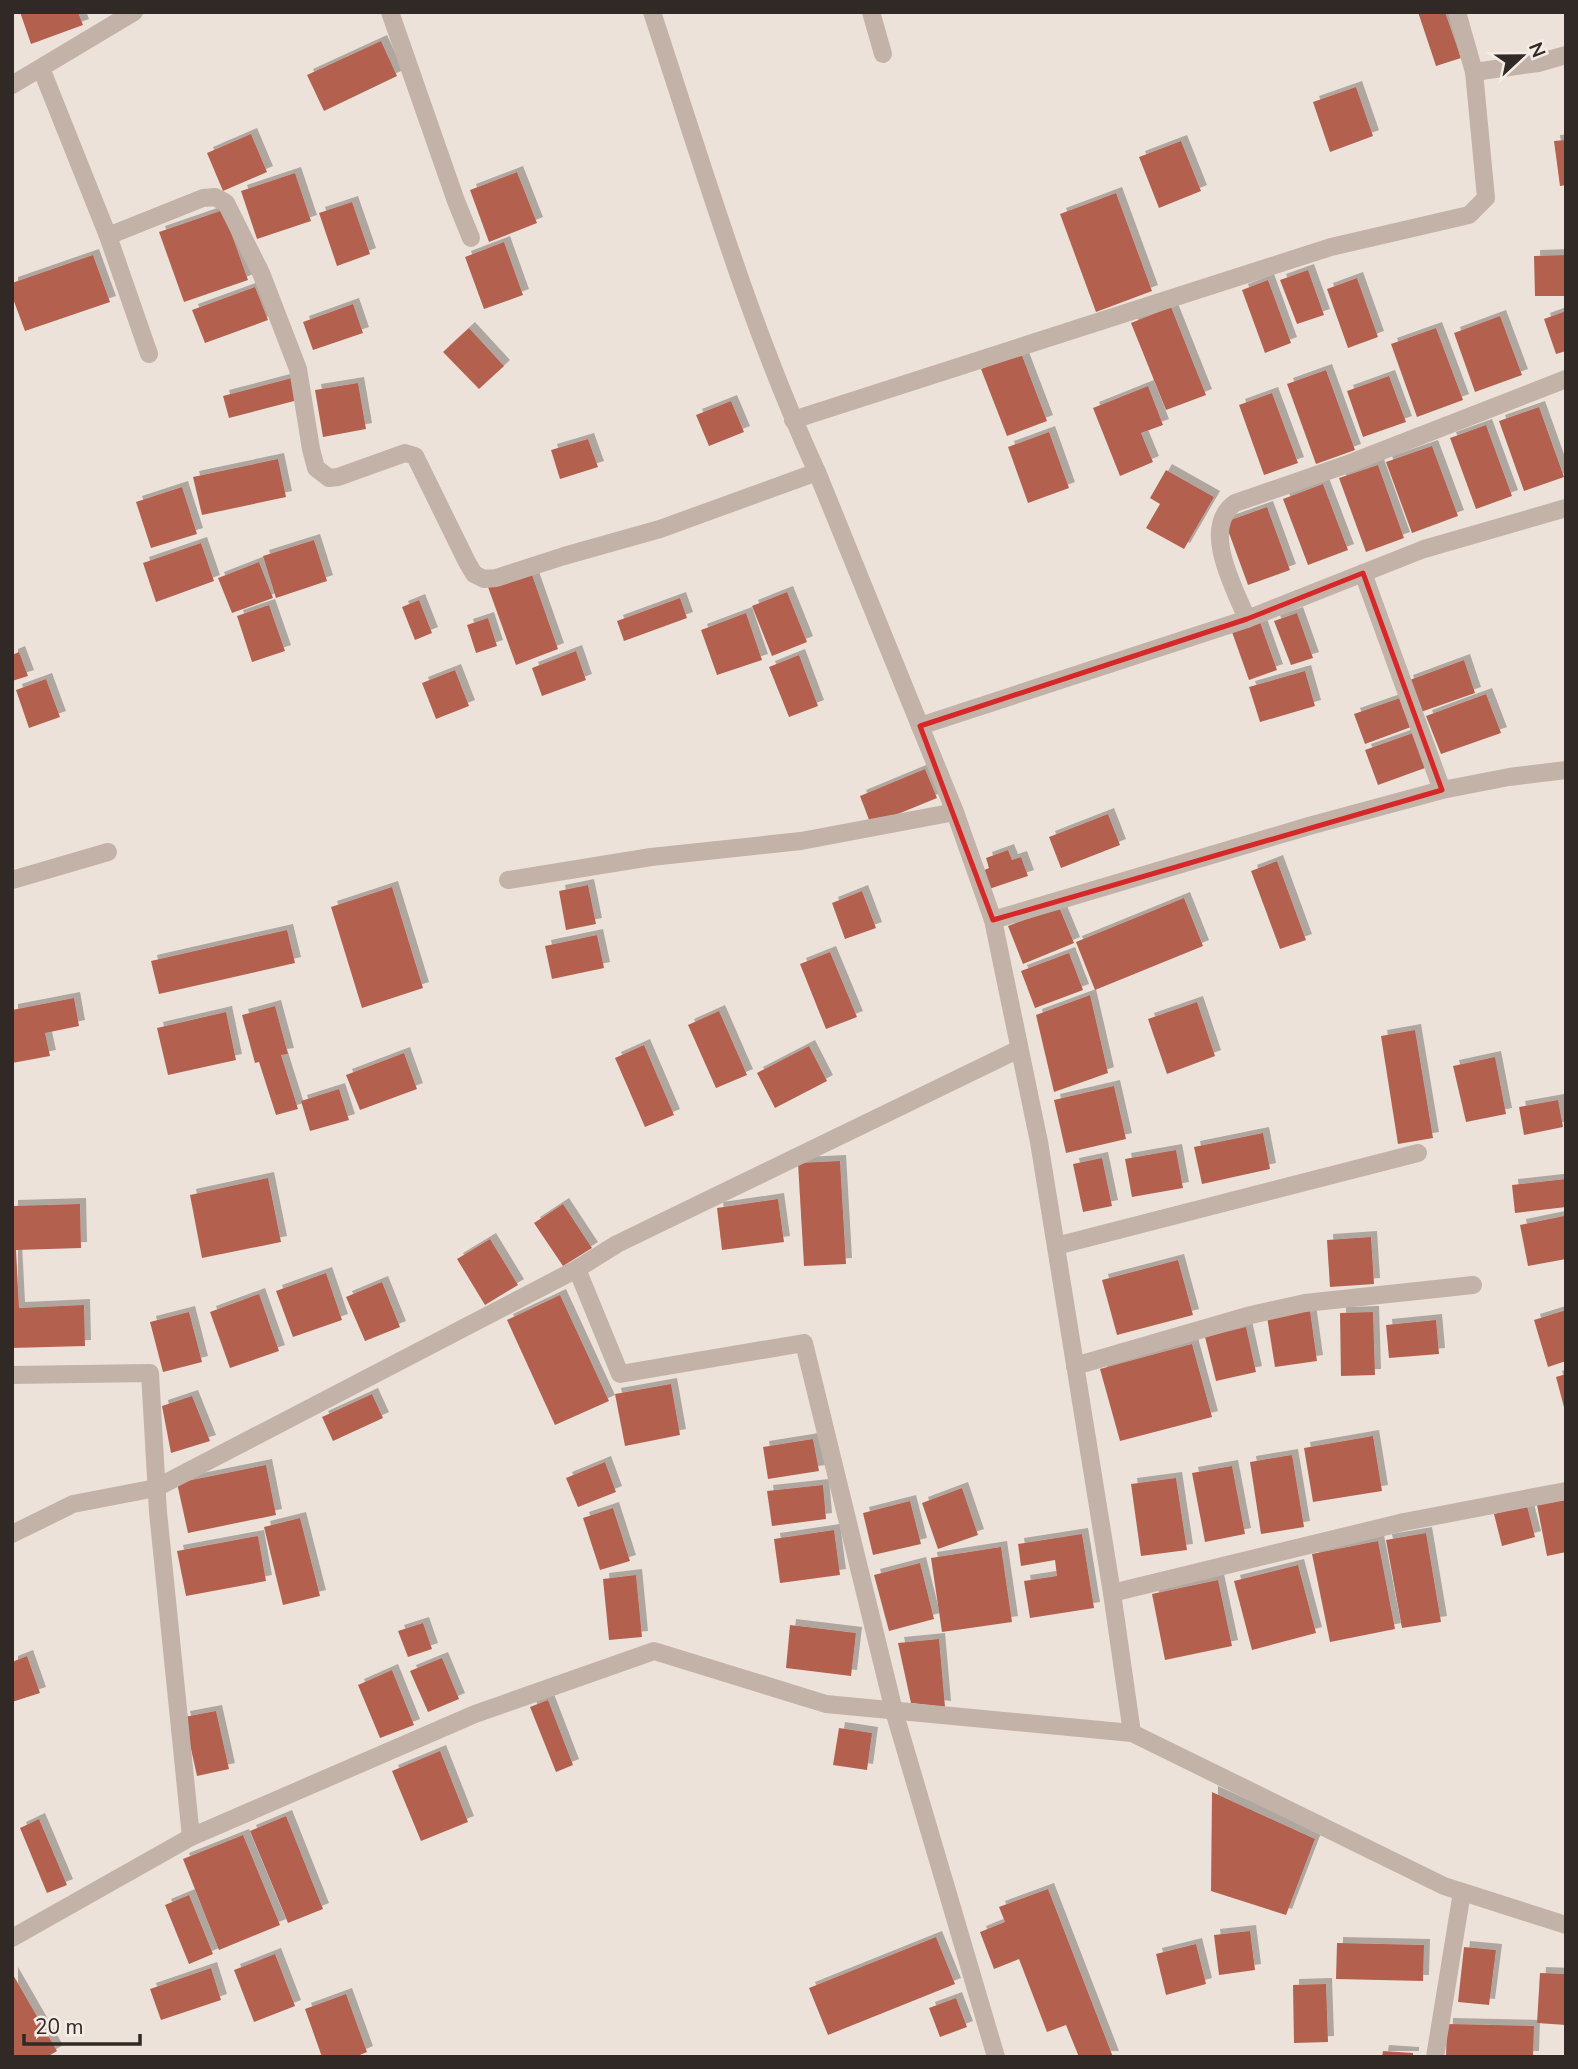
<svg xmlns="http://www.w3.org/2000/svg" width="1578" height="2069" viewBox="0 0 1578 2069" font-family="'Nunito Sans',sans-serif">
  <defs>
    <filter id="shadow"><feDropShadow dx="6" dy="-6" stdDeviation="0" flood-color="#0004"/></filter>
  </defs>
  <rect width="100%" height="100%" fill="#ede2d9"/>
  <g fill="#b46150" filter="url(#shadow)">
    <polygon points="20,12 78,12 83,25 31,44"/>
    <polygon points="1418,12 1445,12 1461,58 1436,66"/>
    <polygon points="381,41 397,76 324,111 307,75"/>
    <polygon points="1356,87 1373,136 1330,152 1313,102"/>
    <polygon points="251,134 267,172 223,191 207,153"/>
    <polygon points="1566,140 1566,185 1560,186 1554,141"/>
    <polygon points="1181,141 1201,191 1159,208 1139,157"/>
    <polygon points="517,172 537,223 489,242 470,190"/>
    <polygon points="295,173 311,221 257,239 241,191"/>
    <polygon points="1116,193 1152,291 1096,312 1060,214"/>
    <polygon points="352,202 370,254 337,266 319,213"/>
    <polygon points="223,210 248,280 184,302 159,232"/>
    <polygon points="504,242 523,295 484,309 465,257"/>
    <polygon points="93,255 110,302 25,331 12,296 12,283"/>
    <polygon points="1566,255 1566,296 1535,296 1534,256"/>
    <polygon points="1308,270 1324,315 1297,324 1280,280"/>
    <polygon points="1357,278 1378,337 1348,348 1327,289"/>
    <polygon points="1268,280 1291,343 1265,353 1242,290"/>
    <polygon points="255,287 268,320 205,343 192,310"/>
    <polygon points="353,304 363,333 313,350 303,322"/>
    <polygon points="1171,307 1206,395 1166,410 1131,323"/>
    <polygon points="1566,311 1566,351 1556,354 1544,319"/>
    <polygon points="1500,316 1522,375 1475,392 1454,333"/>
    <polygon points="469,328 504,366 479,389 443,352"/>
    <polygon points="1436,328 1463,400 1417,417 1391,344"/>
    <polygon points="1021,353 1047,421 1007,436 981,369"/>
    <polygon points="1326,370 1355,450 1316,464 1287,384"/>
    <polygon points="1389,376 1406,422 1363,437 1347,391"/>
    <polygon points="292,378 298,400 229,418 223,396"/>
    <polygon points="358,383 366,429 323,437 315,390"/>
    <polygon points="1148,386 1163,425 1141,433 1153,462 1120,476 1093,408"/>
    <polygon points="1272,393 1298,463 1264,475 1239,405"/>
    <polygon points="731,401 744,432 709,446 696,415"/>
    <polygon points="1539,407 1564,477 1524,491 1499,421"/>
    <polygon points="1486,425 1512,496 1476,509 1450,438"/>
    <polygon points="1049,432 1069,488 1028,503 1008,447"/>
    <polygon points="588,439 598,467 560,479 551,450"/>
    <polygon points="1432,446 1458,516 1412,533 1386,462"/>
    <polygon points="278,459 286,497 202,515 193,477"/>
    <polygon points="1378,465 1404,538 1366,552 1339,478"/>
    <polygon points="1166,470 1214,497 1184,549 1146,528 1160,504 1150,498"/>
    <polygon points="1323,484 1348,550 1308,565 1283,499"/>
    <polygon points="182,487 197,534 151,548 136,502"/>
    <polygon points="1267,507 1290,570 1248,585 1225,522"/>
    <polygon points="314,540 327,581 276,598 263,556"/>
    <polygon points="201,543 214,581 156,602 143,563"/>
    <polygon points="259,562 273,598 232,613 218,578"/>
    <polygon points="531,572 558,649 516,665 488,587"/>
    <polygon points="787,592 807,642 772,656 752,606"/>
    <polygon points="680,598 687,618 624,641 617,621"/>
    <polygon points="419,600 432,633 415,640 402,607"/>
    <polygon points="269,605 285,651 252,662 237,616"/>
    <polygon points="746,613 762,660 717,675 701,630"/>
    <polygon points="1297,613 1313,658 1291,665 1274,621"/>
    <polygon points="488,618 497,646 476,653 467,625"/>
    <polygon points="1260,622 1277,670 1249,680 1232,632"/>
    <polygon points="576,651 586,680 542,696 532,668"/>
    <polygon points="19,652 28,676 12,681 12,655"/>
    <polygon points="799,655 818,706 789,717 769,667"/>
    <polygon points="1464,660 1475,693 1418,713 1407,681"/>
    <polygon points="455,670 469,706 436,719 422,683"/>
    <polygon points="1305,671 1315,706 1260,722 1249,687"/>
    <polygon points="46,679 60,717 29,728 16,690"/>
    <polygon points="1486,694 1501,733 1441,754 1426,716"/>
    <polygon points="1400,698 1411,727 1365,744 1354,714"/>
    <polygon points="1413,733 1425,768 1378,785 1365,750"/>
    <polygon points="925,769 937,798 871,825 860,796"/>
    <polygon points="1108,814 1120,845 1061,868 1049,837"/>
    <polygon points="1008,850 1012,860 1021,857 1028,876 989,889 982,871 989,868 986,858"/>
    <polygon points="1277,861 1306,940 1280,949 1251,871"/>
    <polygon points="588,885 596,924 566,930 559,891"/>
    <polygon points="392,887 423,988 362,1008 331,907"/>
    <polygon points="862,891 876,928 845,939 832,903"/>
    <polygon points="1184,898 1203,946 1095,990 1076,942"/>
    <polygon points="1059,907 1074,943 1023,964 1008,926"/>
    <polygon points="287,930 295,963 159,994 151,961"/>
    <polygon points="597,935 604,968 552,979 545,946"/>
    <polygon points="830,952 857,1017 826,1029 800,964"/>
    <polygon points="1069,953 1083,990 1035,1008 1021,971"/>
    <polygon points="1090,995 1108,1073 1054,1092 1036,1015"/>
    <polygon points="74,998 79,1026 45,1033 50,1056 12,1063 12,1010"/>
    <polygon points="1197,1002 1215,1056 1167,1074 1148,1019"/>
    <polygon points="275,1006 288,1054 281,1055 298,1109 276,1115 259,1062 255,1063 242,1015"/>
    <polygon points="719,1011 747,1075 716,1088 688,1025"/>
    <polygon points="226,1012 236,1060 168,1075 157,1028"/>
    <polygon points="1415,1030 1433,1138 1398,1144 1381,1036"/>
    <polygon points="644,1045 674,1115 645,1127 615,1058"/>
    <polygon points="809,1046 827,1081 775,1108 757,1073"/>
    <polygon points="404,1053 417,1089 360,1110 346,1075"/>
    <polygon points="1495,1057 1506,1114 1466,1122 1453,1066"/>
    <polygon points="1114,1086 1126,1139 1066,1153 1054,1100"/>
    <polygon points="339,1089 349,1120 310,1131 301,1101"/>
    <polygon points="1558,1100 1563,1127 1524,1135 1519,1107"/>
    <polygon points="1263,1133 1270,1169 1202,1184 1194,1147"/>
    <polygon points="1176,1150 1183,1188 1132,1197 1125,1159"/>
    <polygon points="1102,1158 1112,1206 1083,1212 1073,1164"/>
    <polygon points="840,1161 846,1264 804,1266 798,1163"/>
    <polygon points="268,1178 281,1242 202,1258 190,1195"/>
    <polygon points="1566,1179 1566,1207 1515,1213 1512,1185"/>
    <polygon points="778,1199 784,1242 722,1250 717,1208"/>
    <polygon points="80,1204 81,1248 16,1250 19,1308 84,1305 85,1346 12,1348 12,1206"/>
    <polygon points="563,1204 592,1248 563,1266 534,1223"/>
    <polygon points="1564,1216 1566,1226 1566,1259 1528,1266 1520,1225"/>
    <polygon points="1371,1237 1374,1284 1330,1287 1327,1240"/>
    <polygon points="490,1239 518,1285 485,1305 457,1259"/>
    <polygon points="1178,1260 1193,1315 1117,1335 1102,1280"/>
    <polygon points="326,1273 342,1320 293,1337 276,1291"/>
    <polygon points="382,1282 400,1327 365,1341 346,1297"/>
    <polygon points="259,1294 279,1351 230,1368 210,1312"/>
    <polygon points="560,1295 609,1401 555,1425 507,1320"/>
    <polygon points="1566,1310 1566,1361 1548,1367 1534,1320"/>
    <polygon points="1310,1311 1317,1361 1275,1367 1267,1317"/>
    <polygon points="189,1312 202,1362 163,1372 150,1322"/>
    <polygon points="1373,1312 1375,1375 1341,1376 1340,1313"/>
    <polygon points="1436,1320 1439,1354 1389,1358 1386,1325"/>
    <polygon points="1246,1327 1256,1372 1216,1381 1205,1337"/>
    <polygon points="1192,1344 1212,1417 1120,1441 1100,1369"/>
    <polygon points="1566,1374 1566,1411 1565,1411 1556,1377"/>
    <polygon points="671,1384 680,1435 625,1446 615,1394"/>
    <polygon points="372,1394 383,1418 333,1441 322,1417"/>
    <polygon points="192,1396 210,1441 171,1453 162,1406"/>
    <polygon points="1373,1436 1382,1491 1313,1502 1304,1448"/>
    <polygon points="813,1439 819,1471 768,1479 763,1447"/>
    <polygon points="1292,1455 1304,1527 1261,1534 1250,1462"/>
    <polygon points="605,1462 616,1492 578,1507 566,1478"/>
    <polygon points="266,1465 276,1515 188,1533 177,1483"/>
    <polygon points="1232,1466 1245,1534 1205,1542 1192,1473"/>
    <polygon points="1176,1478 1187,1550 1141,1556 1131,1484"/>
    <polygon points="823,1485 826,1519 772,1526 767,1491"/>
    <polygon points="962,1488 978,1535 938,1549 922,1503"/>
    <polygon points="1566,1500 1566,1552 1547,1556 1537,1505"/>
    <polygon points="910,1501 921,1544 873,1555 863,1513"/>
    <polygon points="1527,1506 1535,1537 1502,1546 1494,1514"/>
    <polygon points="613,1508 630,1561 600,1570 583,1518"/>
    <polygon points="300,1518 320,1596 283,1605 264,1527"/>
    <polygon points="834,1530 840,1575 780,1583 774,1539"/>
    <polygon points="1426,1533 1441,1622 1402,1628 1386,1540"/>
    <polygon points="1082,1534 1094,1608 1030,1618 1024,1581 1057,1576 1055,1560 1021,1566 1018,1544"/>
    <polygon points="258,1536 266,1581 186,1596 177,1551"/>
    <polygon points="1378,1541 1395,1629 1330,1642 1312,1554"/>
    <polygon points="1001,1547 1012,1622 942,1632 931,1558"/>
    <polygon points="920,1563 934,1619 889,1631 874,1575"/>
    <polygon points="1298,1565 1316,1633 1252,1650 1234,1581"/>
    <polygon points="636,1575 642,1637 609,1640 603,1579"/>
    <polygon points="1218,1580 1232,1646 1165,1660 1152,1594"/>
    <polygon points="423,1623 432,1649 408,1657 398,1631"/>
    <polygon points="790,1625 856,1633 851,1676 786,1668"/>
    <polygon points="939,1639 945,1707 911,1703 898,1643"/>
    <polygon points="27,1656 40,1693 12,1702 12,1662"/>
    <polygon points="442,1658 459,1699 428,1712 410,1671"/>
    <polygon points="392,1670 414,1725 380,1738 358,1685"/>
    <polygon points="548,1700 573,1765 556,1772 530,1707"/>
    <polygon points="216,1711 229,1769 197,1776 184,1717"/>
    <polygon points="839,1728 872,1733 867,1770 833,1765"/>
    <polygon points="440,1751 468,1822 421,1841 392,1771"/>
    <polygon points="1212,1792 1315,1839 1286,1915 1211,1891"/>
    <polygon points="286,1816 323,1909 288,1923 250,1831"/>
    <polygon points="39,1819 67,1885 47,1893 20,1828"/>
    <polygon points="243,1835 280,1925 219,1950 183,1859"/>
    <polygon points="1048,1889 1113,2057 1079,2057 1066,2025 1047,2032 1019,1959 994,1969 980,1932 1005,1922 999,1907"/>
    <polygon points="189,1895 213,1954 189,1964 165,1905"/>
    <polygon points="1250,1931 1255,1970 1219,1975 1214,1935"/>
    <polygon points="936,1937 955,1984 828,2035 809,1988"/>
    <polygon points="1337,1943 1424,1945 1423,1981 1336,1979"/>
    <polygon points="1196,1944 1206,1984 1166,1995 1156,1954"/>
    <polygon points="1464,1947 1496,1950 1489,2005 1458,2002"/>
    <polygon points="275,1954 295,2006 254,2022 234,1970"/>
    <polygon points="211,1968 221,2000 161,2020 150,1989"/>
    <polygon points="12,1973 57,2051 47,2057 12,2057"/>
    <polygon points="1540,1973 1566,1974 1566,2025 1537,2023"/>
    <polygon points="1326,1984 1328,2042 1294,2043 1293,1985"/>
    <polygon points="346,1994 367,2052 355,2057 322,2057 305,2009"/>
    <polygon points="956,1998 967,2027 940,2037 929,2008"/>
    <polygon points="1447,2024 1534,2026 1533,2057 1446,2057"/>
    <polygon points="1383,2051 1413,2053 1413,2057 1382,2057"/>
  </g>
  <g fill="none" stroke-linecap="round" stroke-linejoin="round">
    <g stroke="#c3b2a7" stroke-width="18">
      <polyline points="390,12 456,201 471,238"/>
      <path d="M652,12C703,166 749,324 817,472L955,812L993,920L1039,1142L1112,1593L1132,1733"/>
      <polyline points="871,12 883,54"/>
      <polyline points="1457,12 1474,72 1538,63 1566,55"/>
      <polyline points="41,68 108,236 149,354"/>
      <polyline points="12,85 134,12"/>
      <polyline points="108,236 203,198 215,197 226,203 261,273 298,369 311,449 316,468 329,478 338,477 405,453 415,456 467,562 474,574 484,579 496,578 564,556 660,529 817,472"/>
      <polyline points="793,420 1331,247 1469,215 1486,198 1474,72"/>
      <polyline points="1363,573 1442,790"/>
      <path d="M1247,619C1235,589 1200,528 1235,503L1348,464L1566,379"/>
      <polyline points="920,726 1247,619 1424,549 1566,508"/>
      <polyline points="12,880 108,852"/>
      <polyline points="508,880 651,857 801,841 955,812"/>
      <polyline points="993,920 1309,826 1442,790 1509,777 1566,770"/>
      <polyline points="1056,1246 1418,1153"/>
      <polyline points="577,1269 620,1374 804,1343 894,1711 996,2057"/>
      <polyline points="1075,1366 1251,1315 1305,1303 1473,1285"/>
      <polyline points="12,1375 150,1373 158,1512 191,1837"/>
      <polyline points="12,1534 73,1504 156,1488 577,1269 617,1244 1019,1049"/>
      <polyline points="1112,1593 1404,1522 1566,1491"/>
      <polyline points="12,1938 191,1837 475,1714 654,1651 826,1704 1132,1733 1444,1886 1566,1925"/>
      <polyline points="1435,2057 1462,1892"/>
    </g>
  </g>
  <path fill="none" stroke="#d62828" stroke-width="5" stroke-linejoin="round" d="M1363,573L1442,790L993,920L920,726L1247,619Z"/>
  <rect width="1578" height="2069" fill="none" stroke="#312926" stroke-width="28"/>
  <g transform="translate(1522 56) rotate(68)" stroke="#f5ece5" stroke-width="5" paint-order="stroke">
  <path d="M0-5L12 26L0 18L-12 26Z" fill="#312926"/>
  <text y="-10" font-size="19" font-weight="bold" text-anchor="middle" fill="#312926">N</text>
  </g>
  <path d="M24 2034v10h116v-10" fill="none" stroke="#312926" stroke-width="3.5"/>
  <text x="35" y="2034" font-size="21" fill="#312926" stroke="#f5ece5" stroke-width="5" paint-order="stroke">20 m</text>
</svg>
